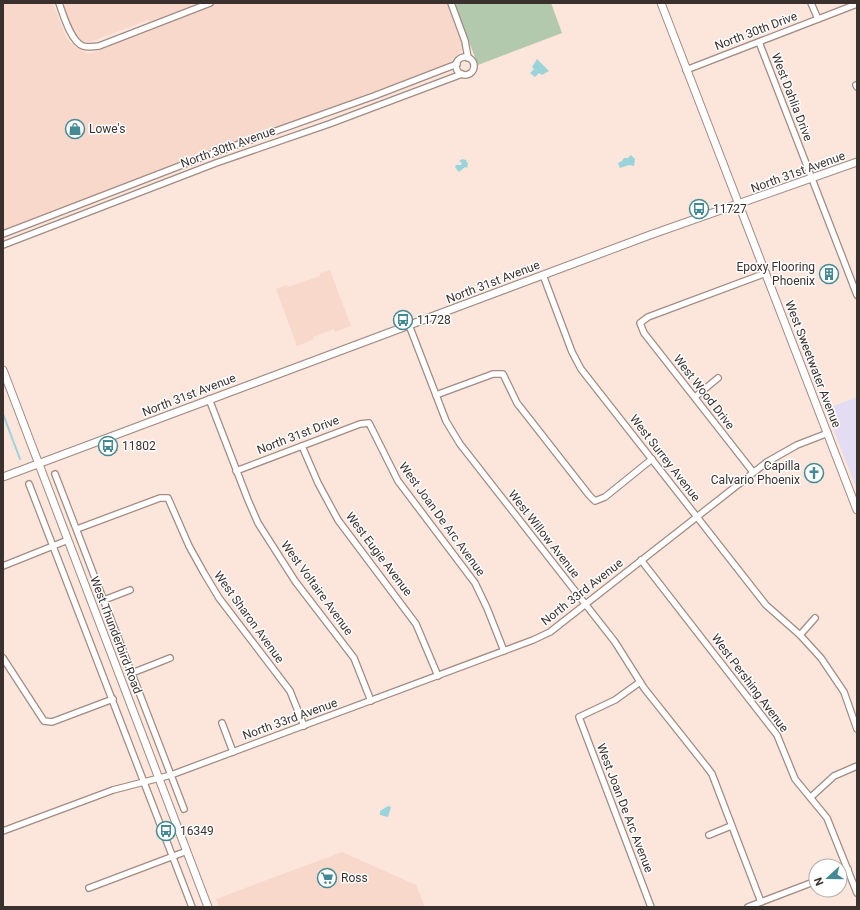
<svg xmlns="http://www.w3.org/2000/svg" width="860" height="910" viewBox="0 0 860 910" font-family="Roboto,sans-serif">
  <rect width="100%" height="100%" fill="#fce5db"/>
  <g fill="#f8d8cb">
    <polygon points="3,3 53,3 66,37 75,47 86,53 92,53 152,30 148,20 90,42 83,41 76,38 62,3 447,3 463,46 462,50 448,65 239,140 3,230"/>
    <polygon points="330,270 351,326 335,332 334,329 313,337 314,339 297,346 276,289 287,285 288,287 320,276 320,273"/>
    <polygon points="342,852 416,885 425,907 219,907 216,899"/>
  </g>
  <polygon fill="#e4dcf2" points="857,397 857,490 826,409"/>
  <polygon fill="#b2c9ad" points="454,3 551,3 562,33 478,65"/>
  <g fill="#9ad4db">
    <polygon points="537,59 549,71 542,75 539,73 535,77 530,73 534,69 532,67"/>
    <polygon points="631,155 635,159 634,166 629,165 620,168 618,163 622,161 624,158 628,158"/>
    <polygon points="462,159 466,160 468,164 467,168 465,167 459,172 455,167 456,165 461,165 462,163 459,161"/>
    <polygon points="388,806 391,807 388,817 380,815 380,811"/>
  </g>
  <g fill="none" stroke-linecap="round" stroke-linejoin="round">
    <polyline stroke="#9ad4db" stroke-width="2" points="3,414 20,459"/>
    <g stroke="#a18b82" stroke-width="8">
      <g id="minor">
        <path d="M59,3C63,14 71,42 83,46C88,48 94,46 99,46L210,3"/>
        <polyline points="451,3 465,41 468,58"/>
        <polyline points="811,3 818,19"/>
        <polyline points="759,42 857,295"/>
        <circle cx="465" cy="66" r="9"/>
        <polyline points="686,70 857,4"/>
        <polyline points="856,85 857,87"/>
        <polyline points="3,234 203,157 374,96 457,64"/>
        <polyline points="3,245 216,163 329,124 462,74"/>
        <polyline points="543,275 572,352 581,369 766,605 800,635 821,658 844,692 857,729"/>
        <polyline points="409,325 446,421 460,444 615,642 644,688 706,766 712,774 761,902"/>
        <polyline points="436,395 493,374 503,374 517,403 589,495 595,501 605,497 652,459"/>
        <polyline points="695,397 718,378"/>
        <polyline points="209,399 248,500 258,523 295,581 354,658 371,701"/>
        <polyline points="302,446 318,483 338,520 416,624 438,676"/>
        <polyline points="236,471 360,424 369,423 398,481 475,583 487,608 504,651"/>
        <polyline points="753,472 644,333 640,323 648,317 766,273"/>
        <polyline points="55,474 184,809"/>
        <polyline points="29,484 192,907"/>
        <polyline points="77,529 160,498 168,498 189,546 204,573 219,598 290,691 304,726"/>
        <polyline points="641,560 777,735 795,779 827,818 857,893"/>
        <polyline points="3,566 68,540"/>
        <polyline points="104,600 130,590"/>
        <polyline points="800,635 815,618"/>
        <polyline points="3,658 44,721 52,722 113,699"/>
        <polyline points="132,673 170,658"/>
        <polyline points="640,682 615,700 579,717 651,907"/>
        <polyline points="222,723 233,752"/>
        <polyline points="811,797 834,776 857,766"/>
        <polyline points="3,831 113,790 171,775 533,640 550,632 767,462 797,445 828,433"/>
        <polyline points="709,835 731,826"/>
        <polyline points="840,873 848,869"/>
        <polyline points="89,888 187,851"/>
        <polyline points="748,907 816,881"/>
      </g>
    </g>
    <g stroke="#a18b82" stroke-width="9">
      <g id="tertiary">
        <polyline points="661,3 857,510"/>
        <polyline points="3,477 650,235 857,162"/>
      </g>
    </g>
    <g stroke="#a18b82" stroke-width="9">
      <polyline id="secondary" points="3,370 208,907"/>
    </g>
    <use href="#minor" stroke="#fff" stroke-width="5.5"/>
    <use href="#tertiary" stroke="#fff" stroke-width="7"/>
    <use href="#secondary" stroke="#fff" stroke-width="7"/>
  </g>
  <defs>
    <g id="shop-ring" transform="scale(1)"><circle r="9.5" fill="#fff" stroke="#448a95" stroke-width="1.5"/><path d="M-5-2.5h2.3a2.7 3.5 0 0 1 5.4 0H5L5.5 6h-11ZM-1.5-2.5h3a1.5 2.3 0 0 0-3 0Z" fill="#448a95"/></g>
    <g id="bus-ring" transform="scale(1)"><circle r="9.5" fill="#fff" stroke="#448a95" stroke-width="1.5"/><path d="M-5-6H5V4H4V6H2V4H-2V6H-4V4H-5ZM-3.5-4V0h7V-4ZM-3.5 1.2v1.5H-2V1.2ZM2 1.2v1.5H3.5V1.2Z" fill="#448a95"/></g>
    <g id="building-ring" transform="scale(1)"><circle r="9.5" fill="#fff" stroke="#448a95" stroke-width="1.5"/><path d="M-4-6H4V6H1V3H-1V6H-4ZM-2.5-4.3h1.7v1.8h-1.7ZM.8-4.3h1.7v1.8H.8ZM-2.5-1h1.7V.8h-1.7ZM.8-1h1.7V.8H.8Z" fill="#448a95"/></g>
    <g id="church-ring" transform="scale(1)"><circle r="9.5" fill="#fff" stroke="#448a95" stroke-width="1.5"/><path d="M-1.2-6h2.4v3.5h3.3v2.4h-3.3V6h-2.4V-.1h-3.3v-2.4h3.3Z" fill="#448a95"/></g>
    <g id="supermarket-ring" transform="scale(1)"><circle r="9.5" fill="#fff" stroke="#448a95" stroke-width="1.5"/><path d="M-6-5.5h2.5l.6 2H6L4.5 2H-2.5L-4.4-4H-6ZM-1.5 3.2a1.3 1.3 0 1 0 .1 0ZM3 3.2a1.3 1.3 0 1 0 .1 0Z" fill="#448a95"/></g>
  </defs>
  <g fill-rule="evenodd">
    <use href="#shop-ring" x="75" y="129"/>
    <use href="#bus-ring" x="699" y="209"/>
    <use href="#building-ring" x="829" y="274"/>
    <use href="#bus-ring" x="403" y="320"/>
    <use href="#bus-ring" x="108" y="446"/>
    <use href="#church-ring" x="814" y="473"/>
    <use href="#bus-ring" x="166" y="831"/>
    <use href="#supermarket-ring" x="327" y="878"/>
  </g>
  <g text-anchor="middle" stroke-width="3" stroke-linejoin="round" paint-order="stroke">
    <g font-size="12" fill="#3a312e" stroke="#fff">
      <text transform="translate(756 31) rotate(-21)" y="4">North 30th Drive</text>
      <text transform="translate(792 97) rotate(69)" y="4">West Dahlia Drive</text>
      <text transform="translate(228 147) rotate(-20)" y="4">North 30th Avenue</text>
      <text transform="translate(798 172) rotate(-20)" y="4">North 31st Avenue</text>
      <text transform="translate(493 282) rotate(-21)" y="4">North 31st Avenue</text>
      <text transform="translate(813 364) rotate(69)" y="4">West Sweetwater Avenue</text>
      <text transform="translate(704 392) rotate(52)" y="4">West Wood Drive</text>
      <text transform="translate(189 395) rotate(-21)" y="4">North 31st Avenue</text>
      <text transform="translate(298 435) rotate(-21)" y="4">North 31st Drive</text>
      <text transform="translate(665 458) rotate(52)" y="4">West Surrey Avenue</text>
      <text transform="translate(442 519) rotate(54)" y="4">West Joan De Arc Avenue</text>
      <text transform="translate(544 534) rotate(52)" y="4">West Willow Avenue</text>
      <text transform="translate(379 554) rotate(53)" y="4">West Eugie Avenue</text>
      <text transform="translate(317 588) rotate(54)" y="4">West Voltaire Avenue</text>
      <text transform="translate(582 592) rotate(-38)" y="4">North 33rd Avenue</text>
      <text transform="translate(249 617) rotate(54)" y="4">West Sharon Avenue</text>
      <text transform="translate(116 635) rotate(69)" y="4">West Thunderbird Road</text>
      <text transform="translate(750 683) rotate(53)" y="4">West Pershing Avenue</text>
      <text transform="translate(290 719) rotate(-20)" y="4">North 33rd Avenue</text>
      <text transform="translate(625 808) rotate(69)" y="4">West Joan De Arc Avenue</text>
    </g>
    <g font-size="12" fill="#3a312e" stroke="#fff" text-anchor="start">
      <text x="89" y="133">Lowe's</text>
      <text x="713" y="213">11727</text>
      <text x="815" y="271" text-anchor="end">Epoxy Flooring<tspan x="815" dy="14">Phoenix</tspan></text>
      <text x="417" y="324">11728</text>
      <text x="122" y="450">11802</text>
      <text x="800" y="470" text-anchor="end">Capilla<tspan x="800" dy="14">Calvario Phoenix</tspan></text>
      <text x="180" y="835">16349</text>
      <text x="341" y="882">Ross</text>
    </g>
  </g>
  <rect width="860" height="910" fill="none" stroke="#3a312e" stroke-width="8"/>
  <g transform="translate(828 878) rotate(249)"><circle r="19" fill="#ffffff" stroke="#b0adab"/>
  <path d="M0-3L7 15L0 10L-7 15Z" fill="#448a95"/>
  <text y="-6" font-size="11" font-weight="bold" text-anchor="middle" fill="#3a312e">N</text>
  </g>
</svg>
